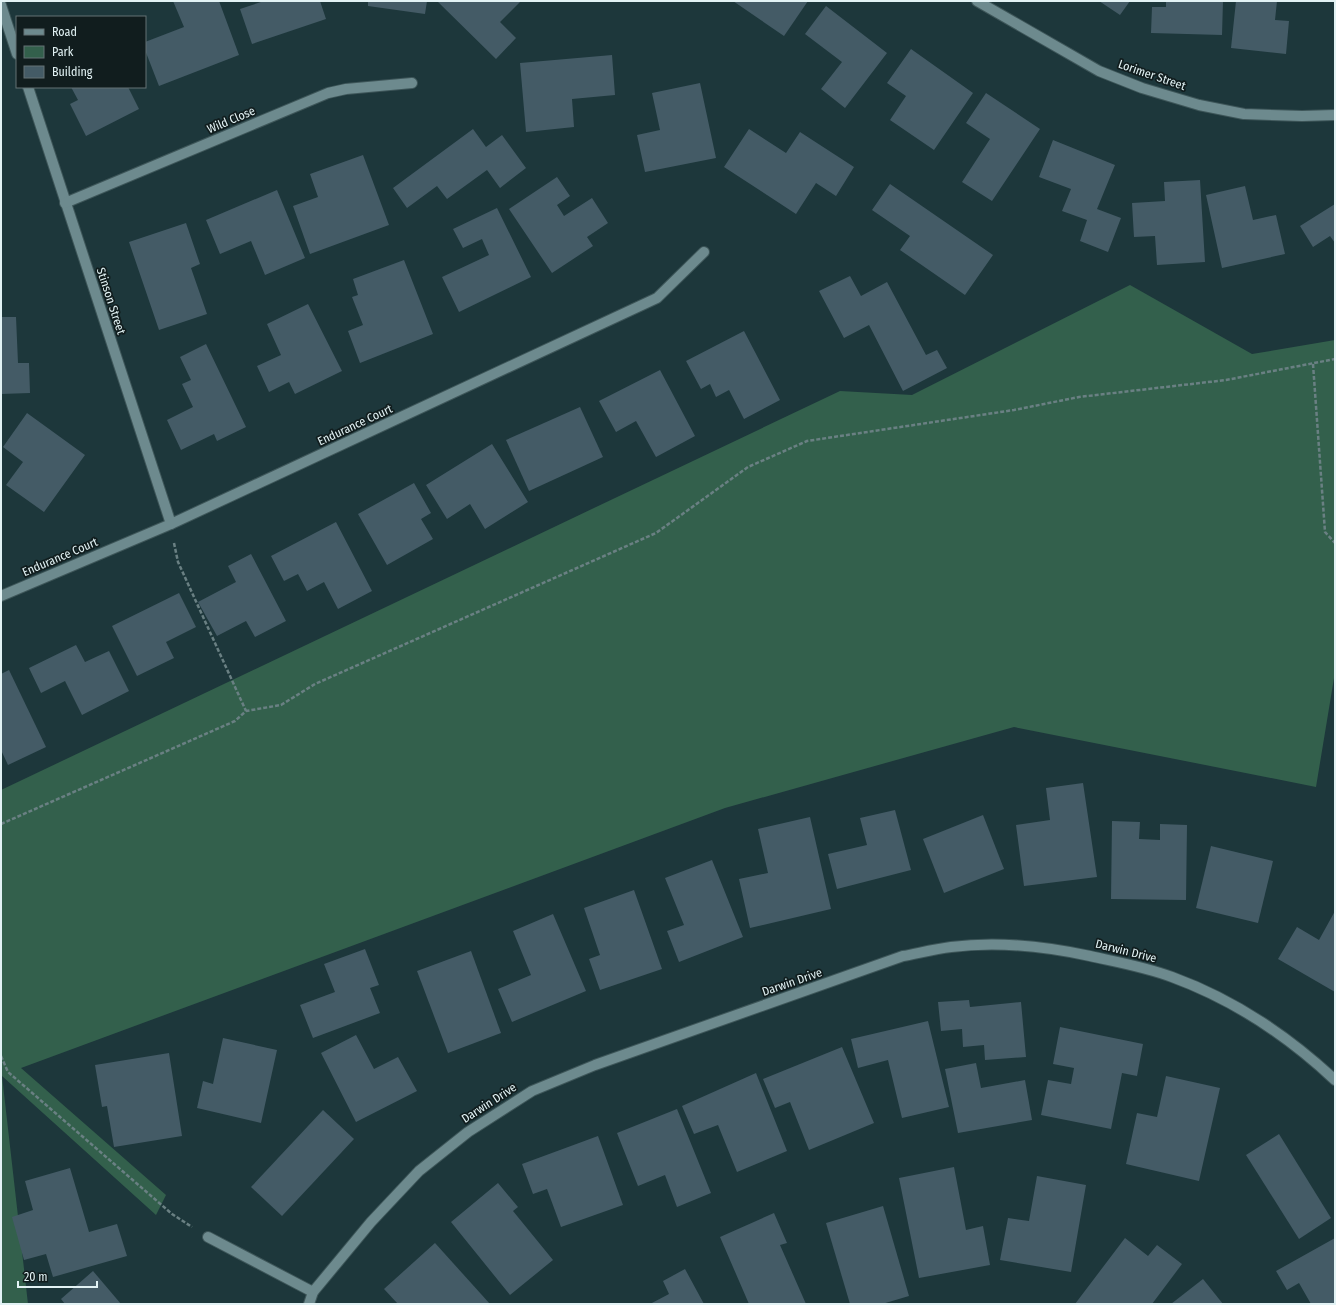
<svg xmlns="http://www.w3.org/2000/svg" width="1336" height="1305" viewBox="0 0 1336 1305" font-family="'Fira Sans Condensed',sans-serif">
  <rect width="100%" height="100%" fill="#1d373b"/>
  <polygon fill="#33604c" points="1130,285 1252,354 1335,340 1335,672 1316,787 1014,727 725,808 21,1068 166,1195 156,1215 2,1076 28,1304 1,1304 1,790 840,391 912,395"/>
  <g fill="#445b66">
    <polygon points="173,1 219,1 239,55 159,86 145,50 145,42 184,27"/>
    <polygon points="264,1 320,1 326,19 252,44 240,9"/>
    <polygon points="368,1 427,1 425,14 368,6"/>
    <polygon points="437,1 521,1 500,22 516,38 496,59"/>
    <polygon points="733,1 808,1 784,36"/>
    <polygon points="1099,1 1130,1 1120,15"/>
    <polygon points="1166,1 1223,1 1222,35 1151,33 1152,7 1166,7"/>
    <polygon points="1236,1 1277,1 1275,20 1289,21 1286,54 1231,48"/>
    <polygon points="826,6 887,53 845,108 821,89 842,62 805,34"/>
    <polygon points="911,49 973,93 934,150 890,120 906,96 887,83"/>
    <polygon points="612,55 615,95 572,99 574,127 526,132 520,63"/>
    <polygon points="700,83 716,158 645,172 637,135 660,130 652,93"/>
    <polygon points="71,87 128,87 139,109 86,136 70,104 78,100"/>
    <polygon points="986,93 1040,129 992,201 962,182 990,139 966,123"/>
    <polygon points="473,129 486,147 502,135 526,168 500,188 487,170 447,199 437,186 407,208 393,188"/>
    <polygon points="749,129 786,153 800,132 854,167 836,196 816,183 796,214 724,167"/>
    <polygon points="1053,140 1115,165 1097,209 1121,218 1108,252 1080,241 1087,220 1062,211 1071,189 1039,177"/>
    <polygon points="363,155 389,225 310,254 293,206 318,197 310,174"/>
    <polygon points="557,177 570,196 557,205 564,216 592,198 608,223 587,237 593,246 552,273 509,209"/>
    <polygon points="1200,180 1205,262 1157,265 1155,236 1134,237 1132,203 1165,201 1164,182"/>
    <polygon points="890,184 993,255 965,295 900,250 910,236 872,210"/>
    <polygon points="1245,186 1253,220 1276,215 1285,254 1222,268 1206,195"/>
    <polygon points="277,190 305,258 265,275 251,241 220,254 206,220"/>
    <polygon points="1335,204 1335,243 1330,236 1313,247 1300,226"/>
    <polygon points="497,208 531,277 459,312 442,277 489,255 482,239 463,248 453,229"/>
    <polygon points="186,223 200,264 191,268 207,314 159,330 129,242"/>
    <polygon points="404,260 433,334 360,363 348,331 363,325 352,297 358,295 353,279"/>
    <polygon points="850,276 861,296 887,282 926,355 937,350 947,368 903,391 869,325 844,338 819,291"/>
    <polygon points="308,304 342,371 295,394 289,382 269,392 257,366 281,355 267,324"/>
    <polygon points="1,317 16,317 18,363 29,363 30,393 1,394"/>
    <polygon points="744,331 780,400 744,419 729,390 716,397 710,384 701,389 686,361"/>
    <polygon points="206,344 246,427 217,441 214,434 181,450 167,420 193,407 182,384 191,380 180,357"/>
    <polygon points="660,370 695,436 656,457 636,421 616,432 599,401"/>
    <polygon points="580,407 603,457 529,491 506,440"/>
    <polygon points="27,413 85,455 44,512 6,485 23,462 3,447"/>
    <polygon points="492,444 528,502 485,529 470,504 447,519 426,485"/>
    <polygon points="414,483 431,513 421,519 433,539 387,565 358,514"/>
    <polygon points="336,522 372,591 338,609 324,582 307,591 298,574 284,581 271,556"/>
    <polygon points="251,554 286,621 255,637 246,621 217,636 198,602 236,582 228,566"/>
    <polygon points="179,593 196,627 166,642 174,658 137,676 112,626"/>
    <polygon points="76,645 85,662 109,651 129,691 82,715 65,681 41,693 29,668"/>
    <polygon points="9,670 46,747 8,765 1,750 1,674"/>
    <polygon points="1083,783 1097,877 1024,886 1016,825 1050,820 1046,788"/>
    <polygon points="895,810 911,870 837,889 828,854 867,845 860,818"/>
    <polygon points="983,815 1004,869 944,893 923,839"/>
    <polygon points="810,817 831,909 750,928 739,879 768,873 758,829"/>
    <polygon points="1112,821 1140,822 1139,839 1160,840 1160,824 1187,825 1186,900 1111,899"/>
    <polygon points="1211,846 1273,861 1258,923 1196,908"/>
    <polygon points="712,860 743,937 679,962 667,931 684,925 665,878"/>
    <polygon points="634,890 662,969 600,990 589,959 600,955 584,908"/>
    <polygon points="1335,911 1335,992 1278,959 1297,927 1319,940"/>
    <polygon points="553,914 586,991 512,1022 498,989 531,975 513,931"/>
    <polygon points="365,949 379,985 370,988 380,1013 313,1038 300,1005 335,992 324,964"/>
    <polygon points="471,951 501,1033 448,1053 417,971"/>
    <polygon points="969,1000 970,1007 1021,1002 1026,1057 985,1060 984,1045 963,1047 962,1029 941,1031 938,1002"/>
    <polygon points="928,1021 949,1107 902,1118 888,1060 858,1068 851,1039"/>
    <polygon points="1060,1027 1143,1044 1137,1076 1122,1073 1111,1129 1041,1115 1048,1080 1071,1084 1074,1068 1053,1064"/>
    <polygon points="356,1035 374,1069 398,1057 417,1091 356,1122 321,1053"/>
    <polygon points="223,1038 277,1050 261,1123 197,1108 203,1081 213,1084"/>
    <polygon points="842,1047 874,1123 809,1150 790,1102 775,1108 763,1079"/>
    <polygon points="169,1053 182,1136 114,1147 107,1106 102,1107 95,1065"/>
    <polygon points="976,1063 981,1088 1025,1080 1032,1120 958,1133 945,1069"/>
    <polygon points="756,1073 787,1151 737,1172 718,1125 694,1134 682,1106"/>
    <polygon points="1166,1076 1220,1088 1199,1181 1126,1164 1137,1113 1157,1117"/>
    <polygon points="677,1109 711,1193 677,1207 665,1175 638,1186 617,1133"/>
    <polygon points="323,1110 354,1139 282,1216 251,1187"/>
    <polygon points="1279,1134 1331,1218 1299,1239 1246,1155"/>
    <polygon points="598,1136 623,1205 561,1227 547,1189 533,1194 522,1164"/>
    <polygon points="954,1167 966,1230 983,1226 990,1265 919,1278 899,1178"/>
    <polygon points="70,1168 89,1232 117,1224 127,1256 53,1277 46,1254 24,1260 12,1217 33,1210 25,1181"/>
    <polygon points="1037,1176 1086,1185 1071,1272 1000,1260 1008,1218 1029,1221"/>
    <polygon points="498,1183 518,1207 513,1211 553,1260 510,1295 451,1222"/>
    <polygon points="883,1206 909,1296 882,1304 850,1304 826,1223"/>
    <polygon points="774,1213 787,1243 780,1245 806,1304 749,1304 720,1237"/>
    <polygon points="1125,1238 1148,1256 1157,1245 1182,1264 1152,1304 1075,1304"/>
    <polygon points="1335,1238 1335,1304 1311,1304 1299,1283 1287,1290 1276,1271"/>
    <polygon points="435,1243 490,1304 398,1304 384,1289"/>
    <polygon points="685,1269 704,1304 650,1304 669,1294 663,1281"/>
    <polygon points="93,1271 121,1304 65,1304 61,1299"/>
    <polygon points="1203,1279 1223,1304 1171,1304"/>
  </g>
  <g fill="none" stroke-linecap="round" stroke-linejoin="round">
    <g stroke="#3e5659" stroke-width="12">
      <g id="minor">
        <polyline points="977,1 1099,71 1142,88 1199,105 1244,114 1302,116 1335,115"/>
        <polyline points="1,5 17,54"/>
        <polyline points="28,87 171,524"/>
        <polyline points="65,203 328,93 346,89 412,83"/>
        <polyline points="1,596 171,524 657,298 704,252"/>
        <polyline points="208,1237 313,1292"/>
        <path d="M309,1304L313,1292L371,1222L419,1171L468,1132L532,1091L595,1065L903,956C919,953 935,949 951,947C997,941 1044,946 1090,956C1117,962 1146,967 1172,977C1232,999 1288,1036 1335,1080"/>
      </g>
    </g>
    <g stroke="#6a8083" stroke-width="2.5" stroke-dasharray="4 2" stroke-linecap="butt">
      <polyline points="1313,364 1325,532 1335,543"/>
      <polyline points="174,543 178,562 246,711"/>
      <polyline points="1,824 235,721 246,711 281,705 315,684 656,533 748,467 807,441 1014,410 1079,397 1226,380 1335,359"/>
      <polyline points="1,1056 8,1072 172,1214 192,1227"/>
    </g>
    <use href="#minor" stroke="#6d8a8e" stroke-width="10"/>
  </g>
  <g text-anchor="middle" stroke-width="3.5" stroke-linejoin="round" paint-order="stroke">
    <g font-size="12" fill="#e2f2f4" stroke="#111d1e">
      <text transform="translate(1152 75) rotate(19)" y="4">Lorimer Street</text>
      <text transform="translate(231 120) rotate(-23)" y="4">Wild Close</text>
      <text transform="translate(111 301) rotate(72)" y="4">Stinson Street</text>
      <text transform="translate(355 425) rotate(-25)" y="4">Endurance Court</text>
      <text transform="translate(60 557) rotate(-23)" y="4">Endurance Court</text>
      <text transform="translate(1126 951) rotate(14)" y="4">Darwin Drive</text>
      <text transform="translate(792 982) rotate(-19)" y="4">Darwin Drive</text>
      <text transform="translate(489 1103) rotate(-33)" y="4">Darwin Drive</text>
    </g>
  </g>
  <rect width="1336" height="1305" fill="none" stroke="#e2f2f4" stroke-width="4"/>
  <rect x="16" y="16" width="130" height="72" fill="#111d1e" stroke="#657274"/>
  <rect x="24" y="29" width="20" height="6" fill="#6d8a8e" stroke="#657274"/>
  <text x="52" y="36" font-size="12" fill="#e2f2f4">Road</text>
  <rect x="24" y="46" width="20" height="12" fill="#33604c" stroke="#657274"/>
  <text x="52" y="56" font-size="12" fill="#e2f2f4">Park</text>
  <rect x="24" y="66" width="20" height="12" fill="#445b66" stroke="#657274"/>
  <text x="52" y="76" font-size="12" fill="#e2f2f4">Building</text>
  <path d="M18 1281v6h79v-6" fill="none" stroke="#e2f2f4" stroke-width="2"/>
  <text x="24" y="1281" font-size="12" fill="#e2f2f4" stroke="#111d1e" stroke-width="3" paint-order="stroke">20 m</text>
</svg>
